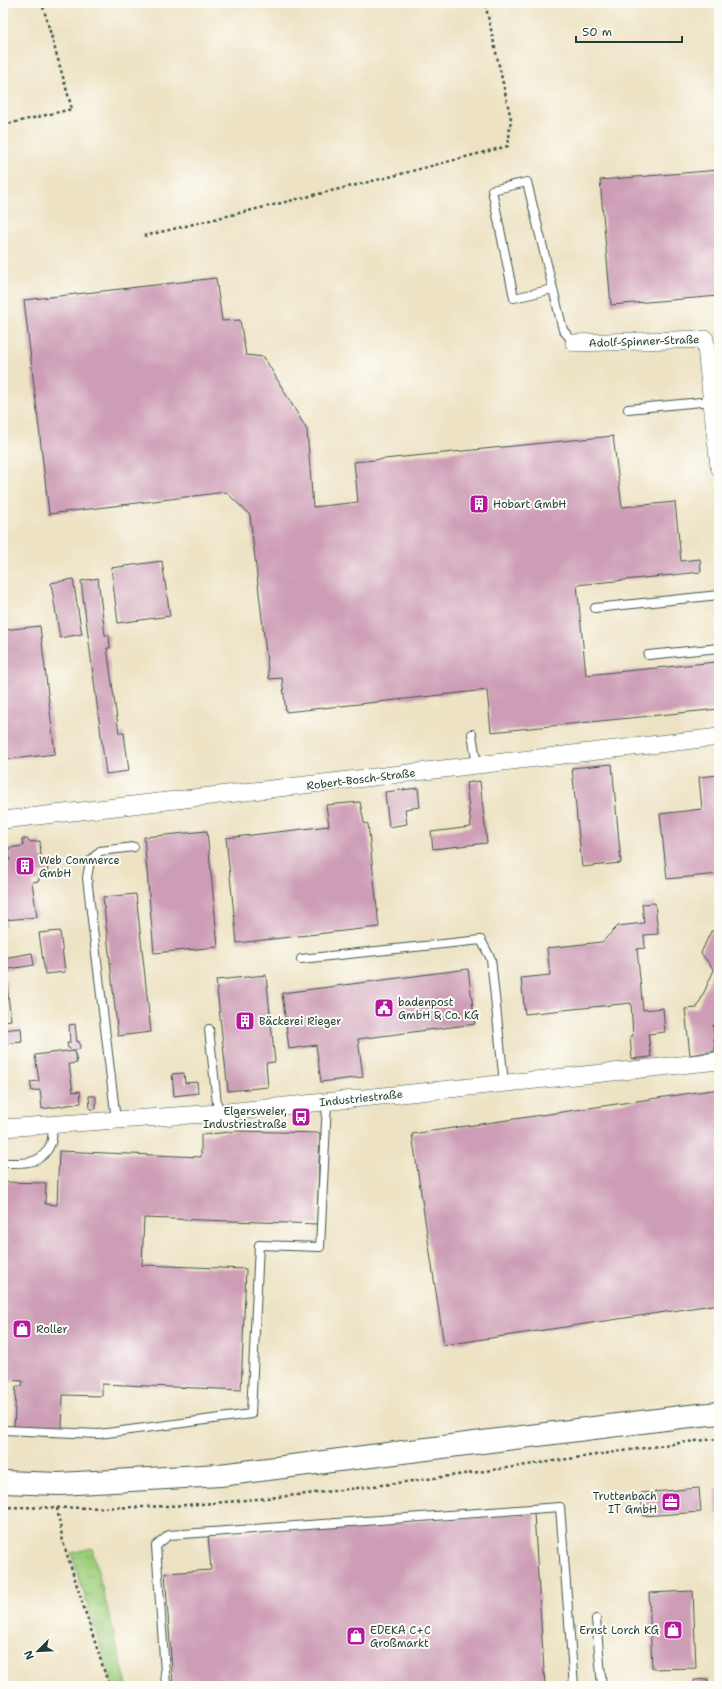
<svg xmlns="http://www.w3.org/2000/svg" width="722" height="1689" viewBox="0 0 722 1689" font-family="'Shantell Sans',sans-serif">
  <defs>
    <pattern id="grass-tufts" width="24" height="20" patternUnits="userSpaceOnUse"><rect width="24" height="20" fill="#9fce7c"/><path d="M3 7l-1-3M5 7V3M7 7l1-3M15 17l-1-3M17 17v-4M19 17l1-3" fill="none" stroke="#81a866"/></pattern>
  </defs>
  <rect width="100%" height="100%" fill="#fdfcf7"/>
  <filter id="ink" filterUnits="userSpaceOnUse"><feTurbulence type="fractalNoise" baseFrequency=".025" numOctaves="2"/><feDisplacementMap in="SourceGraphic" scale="8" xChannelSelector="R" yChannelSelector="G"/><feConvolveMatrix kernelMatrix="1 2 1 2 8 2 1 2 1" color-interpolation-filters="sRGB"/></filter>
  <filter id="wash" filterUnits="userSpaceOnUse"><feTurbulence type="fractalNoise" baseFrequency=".012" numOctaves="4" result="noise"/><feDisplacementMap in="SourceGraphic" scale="16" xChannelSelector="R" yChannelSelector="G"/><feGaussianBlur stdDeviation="0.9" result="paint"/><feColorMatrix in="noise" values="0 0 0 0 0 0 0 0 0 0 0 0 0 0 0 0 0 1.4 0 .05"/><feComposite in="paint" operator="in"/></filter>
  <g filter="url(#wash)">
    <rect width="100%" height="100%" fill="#ede2c3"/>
    <polygon fill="url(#grass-tufts)" stroke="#5f8658" points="92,1548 127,1686 113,1686 71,1553"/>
    <g id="blocks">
      <g fill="#cd9db6">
        <polygon points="719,170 719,296 611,305 600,180"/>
        <polygon points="216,278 222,321 240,320 246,355 264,357 307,430 313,507 358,502 354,462 613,436 622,507 675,502 681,561 700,559 701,572 577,585 586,675 716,662 719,709 491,732 487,690 286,712 282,678 269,679 250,515 226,492 49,514 24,300"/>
        <polygon points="162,561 170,616 118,623 111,568"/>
        <polygon points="98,578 105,635 109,635 110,648 107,648 119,733 124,733 129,771 106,774 81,581"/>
        <polygon points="73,579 82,634 60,638 51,583"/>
        <polygon points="40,626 55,754 3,760 3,630"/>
        <polygon points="612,764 621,863 582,867 572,768"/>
        <polygon points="719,775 719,874 667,879 660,814 702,809 699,777"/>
        <polygon points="480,781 487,843 433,849 431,832 471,827 466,783"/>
        <polygon points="418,788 420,807 405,809 407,824 389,827 385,792"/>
        <polygon points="360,802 364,823 368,824 379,927 237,943 226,838 329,826 326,805"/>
        <polygon points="207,831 218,947 154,953 144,837"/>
        <polygon points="22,839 27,839 31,842 40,841 41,858 46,858 48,872 39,873 39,881 32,882 37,917 6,920 7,926 3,926 3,860 10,860 9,848 23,846"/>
        <polygon points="136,894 151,1032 118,1036 103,897"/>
        <polygon points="655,903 658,934 644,935 645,948 637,949 643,1010 663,1008 665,1032 648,1034 651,1057 632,1059 630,1036 633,1036 631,1003 525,1014 521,978 550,975 547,948 602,942 618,926 644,923 642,904"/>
        <polygon points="60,931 65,972 45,974 39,933"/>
        <polygon points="711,931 719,931 719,1025 713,1025 715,1051 690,1055 685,1009 697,1008 714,970 701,953"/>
        <polygon points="32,953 34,965 3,970 3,958"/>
        <polygon points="468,969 475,1024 358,1039 363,1077 321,1082 316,1045 289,1049 282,993"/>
        <polygon points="266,975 275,1062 266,1063 268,1087 228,1091 216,980"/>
        <polygon points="3,979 6,979 11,1020 3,1021"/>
        <polygon points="75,1024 77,1042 79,1041 80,1049 72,1050 68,1048 67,1043 70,1043 69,1025"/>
        <polygon points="21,1028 22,1042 3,1044 3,1030"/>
        <polygon points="67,1051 67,1052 75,1051 77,1063 69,1064 73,1092 80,1091 81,1103 42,1109 40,1090 32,1091 30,1082 39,1081 35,1055"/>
        <polygon points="184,1073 185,1083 197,1082 198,1093 174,1096 172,1074"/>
        <polygon points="719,1089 719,1304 444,1345 412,1134"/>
        <polygon points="89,1096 96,1096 96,1109 90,1109"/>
        <polygon points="238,1131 320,1133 317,1224 144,1218 142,1265 246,1269 241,1390 102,1384 102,1396 63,1395 62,1431 14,1428 16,1386 22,1386 23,1381 3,1380 3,1182 46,1183 45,1204 57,1205 59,1151 201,1157 201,1135"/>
        <polygon points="699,1488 701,1512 643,1516 641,1493"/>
        <polygon points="719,1488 719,1514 717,1514 715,1489"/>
        <polygon points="534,1513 545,1686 173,1686 165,1573 211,1570 208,1535"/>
        <polygon points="693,1591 696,1668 652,1669 649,1593"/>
        <polygon points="708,1679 708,1686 694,1686 694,1680"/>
      </g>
    </g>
  </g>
  <g filter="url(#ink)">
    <use href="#blocks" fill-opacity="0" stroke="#3e5649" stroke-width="1"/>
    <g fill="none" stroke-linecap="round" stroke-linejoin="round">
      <g stroke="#3e5649" stroke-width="10">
        <g id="service">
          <polyline points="553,289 514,298 492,190 527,182 563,330 574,343"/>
          <polyline points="628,409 712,401"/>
          <polyline points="595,608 719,595"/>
          <polyline points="648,655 719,648"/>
          <polyline points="472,734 477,766"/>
          <polyline points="301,959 481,940 491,959 504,1083"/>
          <polyline points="209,1029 218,1113"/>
          <polyline points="116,1120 87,878 90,861 100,851 134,847"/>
          <path d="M3,1163C23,1163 42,1166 51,1143C53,1138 52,1130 53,1125"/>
          <polyline points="3,1430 99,1434 251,1414 259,1245 320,1247 327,1102"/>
          <polyline points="596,1619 602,1686"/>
          <polyline points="166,1686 156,1546 169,1535 560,1507 574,1686"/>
        </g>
      </g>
      <g stroke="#3e5649" stroke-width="18">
        <g id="minor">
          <polyline points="574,343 705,339 719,467"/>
          <polyline points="3,820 719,737"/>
          <polyline points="3,1128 218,1113 719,1061"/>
        </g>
      </g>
      <g stroke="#3e5649" stroke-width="24">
        <polyline id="primary" points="3,1482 59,1484 220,1475 681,1417 719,1413"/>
      </g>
      <g stroke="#3e5649" stroke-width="2.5" stroke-dasharray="3 3" stroke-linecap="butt">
        <polyline points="3,125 72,109 42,3"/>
        <polyline points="144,236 385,178 508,146 511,119 485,3"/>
        <path d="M3,1507C73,1508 143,1509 212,1503C374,1490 534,1463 694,1441L719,1439"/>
        <polyline points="57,1508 63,1542 109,1686"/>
      </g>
      <use href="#service" stroke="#fff" stroke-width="8"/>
      <use href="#minor" stroke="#fff" stroke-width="17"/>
      <use href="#primary" stroke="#fff" stroke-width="22"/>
    </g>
  </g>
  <defs>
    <g id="building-square" transform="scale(1)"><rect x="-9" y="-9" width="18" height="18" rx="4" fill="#b5179e" stroke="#fdfcf7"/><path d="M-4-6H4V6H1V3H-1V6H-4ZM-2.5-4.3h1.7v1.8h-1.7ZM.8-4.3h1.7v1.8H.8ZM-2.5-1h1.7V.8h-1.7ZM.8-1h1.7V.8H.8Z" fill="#fff"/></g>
    <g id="civic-square" transform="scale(1)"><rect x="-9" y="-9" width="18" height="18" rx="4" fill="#b5179e" stroke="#fdfcf7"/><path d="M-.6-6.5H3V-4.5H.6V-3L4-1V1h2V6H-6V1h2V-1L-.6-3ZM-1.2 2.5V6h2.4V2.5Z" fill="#fff"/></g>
    <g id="bus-square" transform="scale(1)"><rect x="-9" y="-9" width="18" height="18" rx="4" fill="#b5179e" stroke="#fdfcf7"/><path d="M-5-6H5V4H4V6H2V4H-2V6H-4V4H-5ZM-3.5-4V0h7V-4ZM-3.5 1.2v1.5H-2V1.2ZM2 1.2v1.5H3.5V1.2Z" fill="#fff"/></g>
    <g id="shop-square" transform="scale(1)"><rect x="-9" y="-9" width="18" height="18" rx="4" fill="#b5179e" stroke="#fdfcf7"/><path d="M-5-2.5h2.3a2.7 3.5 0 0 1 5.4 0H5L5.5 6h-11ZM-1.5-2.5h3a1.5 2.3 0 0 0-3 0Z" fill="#fff"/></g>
    <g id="office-square" transform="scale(1)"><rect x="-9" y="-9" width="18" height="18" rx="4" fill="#b5179e" stroke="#fdfcf7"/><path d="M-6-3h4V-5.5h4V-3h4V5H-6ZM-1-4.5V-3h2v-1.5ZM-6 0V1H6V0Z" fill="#fff"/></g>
  </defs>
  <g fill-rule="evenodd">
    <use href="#building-square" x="479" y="504"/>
    <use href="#building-square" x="25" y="866"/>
    <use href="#civic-square" x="384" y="1008"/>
    <use href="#building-square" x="245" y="1021"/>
    <use href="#bus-square" x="301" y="1117"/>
    <use href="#shop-square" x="22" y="1329"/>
    <use href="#office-square" x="671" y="1502"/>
    <use href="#shop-square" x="673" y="1630"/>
    <use href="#shop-square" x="356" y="1636"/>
  </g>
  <g text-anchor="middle" stroke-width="4" stroke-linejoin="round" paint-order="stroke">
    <g font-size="11" fill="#1f3d34" stroke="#fdfcf7">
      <text transform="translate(644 341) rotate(-2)" y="4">Adolf-Spinner-Straße</text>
      <text transform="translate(361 779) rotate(-7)" y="4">Robert-Bosch-Straße</text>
      <text transform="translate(361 1098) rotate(-6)" y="4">Industriestraße</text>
    </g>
    <g font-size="11" fill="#1f3d34" stroke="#fdfcf7" text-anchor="start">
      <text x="493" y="508">Hobart GmbH</text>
      <text x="39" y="864">Web Commerce<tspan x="39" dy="13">GmbH</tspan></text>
      <text x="398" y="1006">badenpost<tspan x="398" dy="13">GmbH &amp; Co. KG</tspan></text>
      <text x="259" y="1025">Bäckerei Rieger</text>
      <text x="287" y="1115" text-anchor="end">Elgersweier,<tspan x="287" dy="13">Industriestraße</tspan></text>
      <text x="36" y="1333">Roller</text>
      <text x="657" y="1500" text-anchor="end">Truttenbach<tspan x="657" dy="13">IT GmbH</tspan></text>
      <text x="370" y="1634">EDEKA C+C<tspan x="370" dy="13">Großmarkt</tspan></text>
      <text x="659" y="1634" text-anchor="end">Ernst Lorch KG</text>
    </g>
  </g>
  <rect width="722" height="1689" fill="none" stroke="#fdfcf7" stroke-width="16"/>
  <g transform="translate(38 1651) rotate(246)" stroke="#fdfcf7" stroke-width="3" paint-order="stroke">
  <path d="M0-3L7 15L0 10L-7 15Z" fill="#1f3d34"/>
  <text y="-6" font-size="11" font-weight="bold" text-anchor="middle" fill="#1f3d34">N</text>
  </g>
  <path d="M576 36v6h106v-6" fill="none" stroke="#1f3d34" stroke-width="2"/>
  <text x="582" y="36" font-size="12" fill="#1f3d34" stroke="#fdfcf7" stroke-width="3" paint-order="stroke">50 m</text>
</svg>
